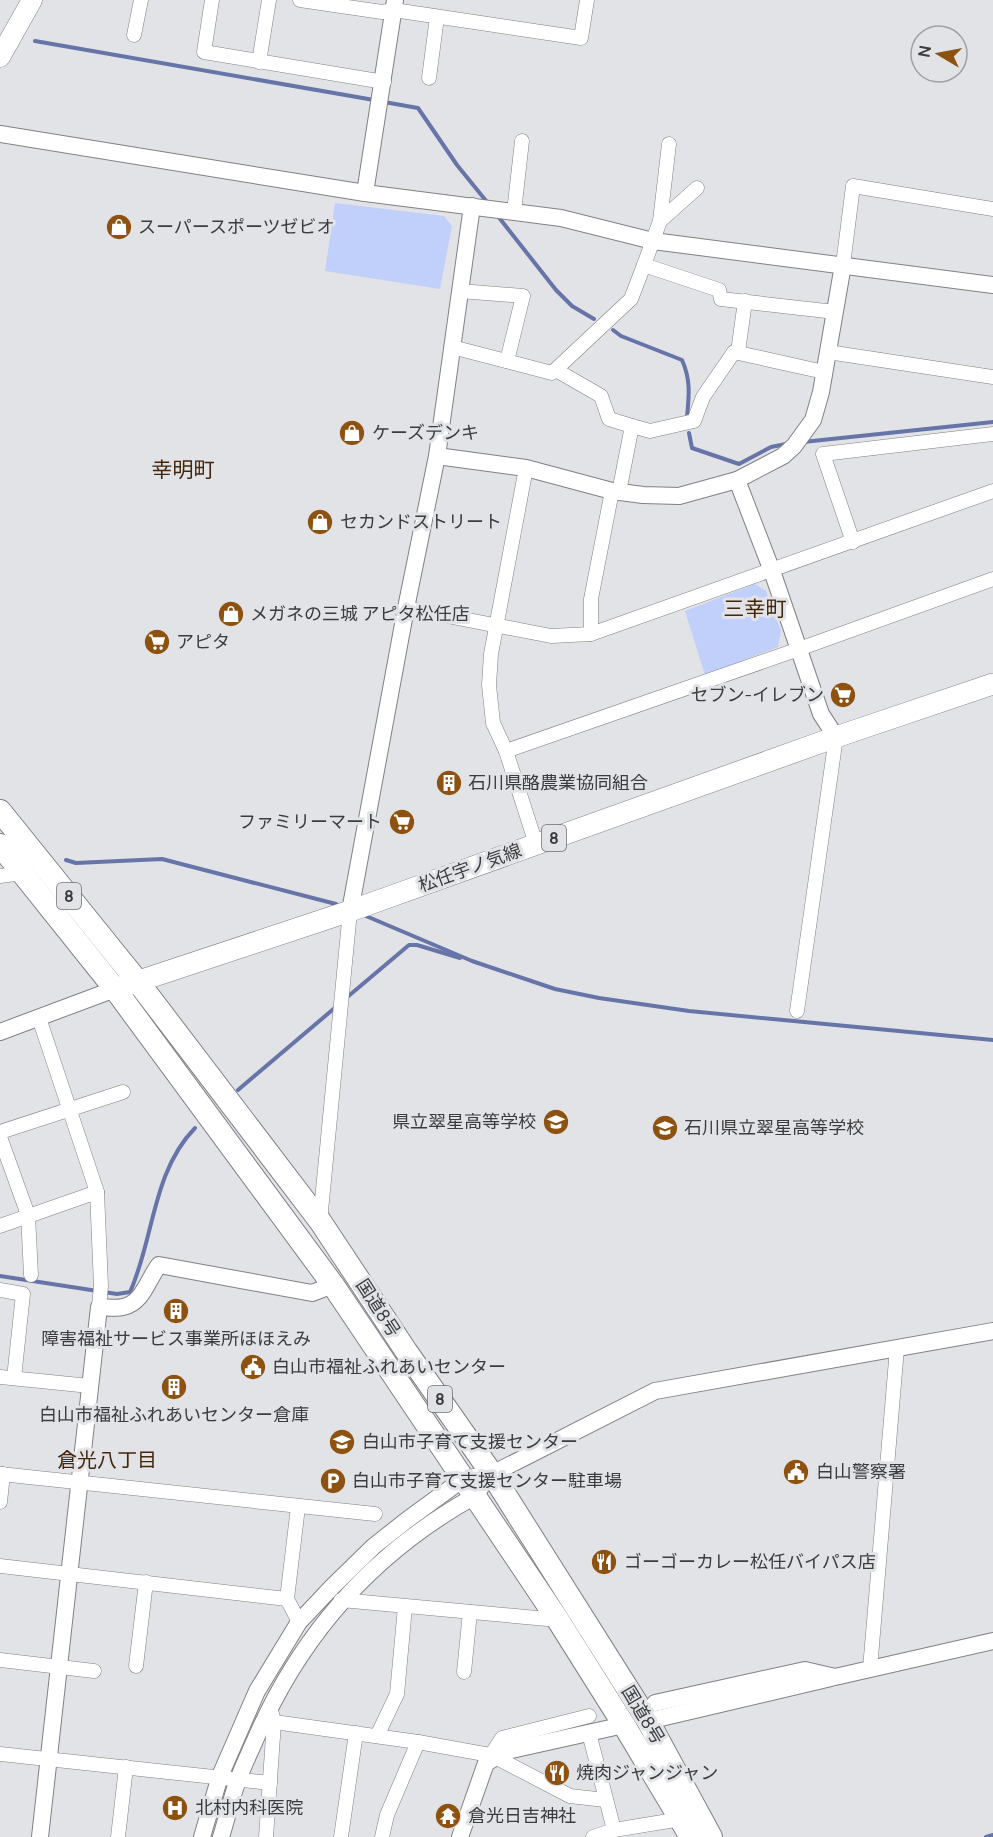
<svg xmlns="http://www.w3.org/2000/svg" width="993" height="1837" viewBox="0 0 993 1837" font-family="Manrope,'Noto Sans JP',sans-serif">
  <rect width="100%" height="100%" fill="#e2e3e7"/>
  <g fill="#c1cffb">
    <polygon points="335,203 444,216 452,226 440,289 325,271"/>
    <polygon points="755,584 766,591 781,631 778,647 705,675 685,611"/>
  </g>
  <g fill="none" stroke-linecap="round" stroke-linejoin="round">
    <g stroke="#6674a8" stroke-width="4">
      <polyline points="35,41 374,100"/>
      <polyline points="384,102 418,108 457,165 487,202"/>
      <polyline points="497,215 556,290 572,306 594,319"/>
      <path d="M613,330L621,336L682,360C691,380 689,396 687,417"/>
      <polyline points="689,433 692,448 739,464 771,447 786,444"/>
      <polyline points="803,442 993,422"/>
      <polyline points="66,860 76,863 162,859 336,904"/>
      <polyline points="366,916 472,961 555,989 599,998 689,1011 993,1040"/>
      <polyline points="345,999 409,945 417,945 460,958"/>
      <polyline points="238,1090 337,1006"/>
      <path d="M0,1276L117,1294L130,1292C154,1239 152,1172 195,1128"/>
      <polyline points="986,1837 993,1835"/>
    </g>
    <g stroke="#808185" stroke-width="15">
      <g id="minor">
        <polyline points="212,0 204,52 384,82"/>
        <polyline points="300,0 382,12 394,10 581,38 587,0"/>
        <polyline points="134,35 141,0"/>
        <polyline points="259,62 269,0"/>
        <polyline points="429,78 437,17"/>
        <polyline points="669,144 660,221 644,265 719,290 721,299 835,312"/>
        <polyline points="514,212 522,141"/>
        <polyline points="660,221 697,188"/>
        <polyline points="843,265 853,186 993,209"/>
        <polyline points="460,291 523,296 507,361"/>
        <polyline points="452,347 552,373 631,299 644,265"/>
        <polyline points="738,352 745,301"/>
        <polyline points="828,352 993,377"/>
        <polyline points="556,370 601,396 609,419 632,426 619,492"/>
        <polyline points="632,426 650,431 694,421 703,397 734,352 824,372"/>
        <polyline points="526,468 491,654 489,685 493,723 506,751 799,649 993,579"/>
        <polyline points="853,542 823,454 993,434"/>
        <polyline points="406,608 551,636 591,634 993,491"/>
        <polyline points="591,634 591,599 612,491"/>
        <polyline points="506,751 536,844"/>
        <polyline points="0,876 22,873"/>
        <polyline points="797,1011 836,737"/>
        <polyline points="39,1018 97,1192 101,1286 99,1307"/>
        <polyline points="0,1132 123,1092"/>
        <polyline points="0,1137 28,1215 31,1275"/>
        <polyline points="320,1221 350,911"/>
        <polyline points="0,1226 97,1192"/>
        <polyline points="0,1290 23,1294 14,1378"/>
        <polyline points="0,1377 90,1386"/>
        <polyline points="0,1474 375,1514"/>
        <polyline points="0,1502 3,1474"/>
        <polyline points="298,1507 287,1599 299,1622"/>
        <polyline points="0,1566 287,1599"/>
        <polyline points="341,1600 558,1620"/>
        <polyline points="0,1660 94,1671"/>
        <polyline points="136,1666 146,1582"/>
        <polyline points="870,1669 897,1348"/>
        <polyline points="464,1672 470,1612"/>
        <polyline points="274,1722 418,1742 490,1755"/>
        <polyline points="589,1733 614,1830"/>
        <polyline points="377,1736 397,1694 405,1607"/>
        <polyline points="0,1754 270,1783"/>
        <polyline points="495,1757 570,1796 605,1800"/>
        <polyline points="487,1761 502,1738 589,1716"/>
        <polyline points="118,1837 126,1767"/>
        <polyline points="266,1837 274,1722 272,1714"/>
        <polyline points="341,1837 356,1733"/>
        <polyline points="382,1837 387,1815 418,1742"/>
        <polyline points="593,1837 614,1830 681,1819"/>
      </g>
    </g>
    <g stroke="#808185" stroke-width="18">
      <g id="tertiary">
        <polyline points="0,134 365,193 561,218 653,241 993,285"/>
        <polyline points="365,193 395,0"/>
        <polyline points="437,456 526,468 612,491 643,495 679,496 737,480 783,456 794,446 813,420 821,392 843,265"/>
        <polyline points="737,480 772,571 821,714 836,737"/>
        <polyline points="350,911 406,608 437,456 472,206"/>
        <polyline points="0,1032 115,989"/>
        <polyline points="655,1703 805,1670 835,1677 993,1641"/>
        <polyline points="648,1721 831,1678"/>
        <path d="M40,1837L99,1307C107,1307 116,1309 123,1307C143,1303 148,1279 159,1265L312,1293L333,1285"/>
        <polyline points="202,1837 220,1776 257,1691 299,1622 332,1587 374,1546 407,1520 463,1479 492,1474 655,1391 993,1331"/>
        <path d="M221,1837C227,1818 231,1799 238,1780C243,1766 250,1752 256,1738C302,1632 374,1552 475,1496L481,1487"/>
        <polyline points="460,1837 486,1763 507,1751 624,1725"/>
      </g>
    </g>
    <g stroke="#808185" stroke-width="21">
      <polyline id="secondary" points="0,57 32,0"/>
    </g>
    <g stroke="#808185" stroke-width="22">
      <polyline id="primary" points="121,987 350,911 836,737 993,684"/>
    </g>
    <g stroke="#808185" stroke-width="24">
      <g id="trunk">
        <polyline points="0,811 138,982 320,1221 406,1351 492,1474 648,1721 711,1837"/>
        <polyline points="0,845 115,989 333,1285 558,1620 624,1725 691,1837"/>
      </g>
    </g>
    <use href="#minor" stroke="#fff" stroke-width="14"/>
    <use href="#tertiary" stroke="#fff" stroke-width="16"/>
    <use href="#secondary" stroke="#fff" stroke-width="20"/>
    <use href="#primary" stroke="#fff" stroke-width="21"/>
    <use href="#trunk" stroke="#fff" stroke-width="22"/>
  </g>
  <defs>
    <g id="shop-disc" transform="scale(1.35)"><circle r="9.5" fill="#8e5210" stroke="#e2e3e7"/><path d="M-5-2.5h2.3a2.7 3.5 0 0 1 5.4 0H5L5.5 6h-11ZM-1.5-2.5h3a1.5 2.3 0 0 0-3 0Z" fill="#fff"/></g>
    <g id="supermarket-disc" transform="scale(1.35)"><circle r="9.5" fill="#8e5210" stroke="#e2e3e7"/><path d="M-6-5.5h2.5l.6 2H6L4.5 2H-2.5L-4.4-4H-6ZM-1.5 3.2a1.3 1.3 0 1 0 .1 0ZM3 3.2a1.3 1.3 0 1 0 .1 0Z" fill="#fff"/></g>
    <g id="building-disc" transform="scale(1.35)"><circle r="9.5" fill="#8e5210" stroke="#e2e3e7"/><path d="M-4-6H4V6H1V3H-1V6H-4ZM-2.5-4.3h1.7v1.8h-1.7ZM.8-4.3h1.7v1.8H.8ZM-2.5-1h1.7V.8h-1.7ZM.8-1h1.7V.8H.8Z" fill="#fff"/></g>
    <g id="school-disc" transform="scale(1.35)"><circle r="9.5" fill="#8e5210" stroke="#e2e3e7"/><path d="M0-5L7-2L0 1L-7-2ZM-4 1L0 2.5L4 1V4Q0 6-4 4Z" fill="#fff"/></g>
    <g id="civic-disc" transform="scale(1.35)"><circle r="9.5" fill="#8e5210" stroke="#e2e3e7"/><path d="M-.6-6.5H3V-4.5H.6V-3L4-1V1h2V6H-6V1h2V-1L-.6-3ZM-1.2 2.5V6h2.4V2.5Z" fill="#fff"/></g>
    <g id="parking-disc" transform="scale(1.35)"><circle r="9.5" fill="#8e5210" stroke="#e2e3e7"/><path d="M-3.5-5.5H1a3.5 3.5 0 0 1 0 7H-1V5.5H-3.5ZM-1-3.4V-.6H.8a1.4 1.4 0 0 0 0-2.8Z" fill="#fff"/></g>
    <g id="restaurant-disc" transform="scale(1.35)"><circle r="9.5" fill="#8e5210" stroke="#e2e3e7"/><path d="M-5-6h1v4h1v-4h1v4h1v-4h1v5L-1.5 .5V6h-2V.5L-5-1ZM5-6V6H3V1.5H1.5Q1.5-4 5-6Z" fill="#fff"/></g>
    <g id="hospital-disc" transform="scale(1.35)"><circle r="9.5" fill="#8e5210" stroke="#e2e3e7"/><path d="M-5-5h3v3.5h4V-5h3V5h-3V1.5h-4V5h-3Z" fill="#fff"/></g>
    <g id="temple-disc" transform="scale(1.35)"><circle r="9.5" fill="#8e5210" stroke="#e2e3e7"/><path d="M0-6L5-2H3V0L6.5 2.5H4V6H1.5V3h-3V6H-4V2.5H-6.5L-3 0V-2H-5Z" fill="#fff"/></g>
  </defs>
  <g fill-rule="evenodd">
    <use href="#shop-disc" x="119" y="227"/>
    <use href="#shop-disc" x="352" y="433"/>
    <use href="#shop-disc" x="320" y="522"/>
    <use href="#shop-disc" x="231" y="614"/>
    <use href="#supermarket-disc" x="157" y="642"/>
    <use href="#supermarket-disc" x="843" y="695"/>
    <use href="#building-disc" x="449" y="783"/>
    <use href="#supermarket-disc" x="402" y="822"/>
    <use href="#school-disc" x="556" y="1122"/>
    <use href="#school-disc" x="665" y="1128"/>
    <use href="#building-disc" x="176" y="1311"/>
    <use href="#civic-disc" x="253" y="1367"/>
    <use href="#building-disc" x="174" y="1387"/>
    <use href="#school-disc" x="342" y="1442"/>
    <use href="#civic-disc" x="796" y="1472"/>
    <use href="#parking-disc" x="333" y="1481"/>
    <use href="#restaurant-disc" x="604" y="1562"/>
    <use href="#restaurant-disc" x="557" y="1773"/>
    <use href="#hospital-disc" x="175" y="1808"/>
    <use href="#temple-disc" x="448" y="1816"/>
  </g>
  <g text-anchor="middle" stroke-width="6" stroke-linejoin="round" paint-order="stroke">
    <g fill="#e2e3e7" stroke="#6e6e71" stroke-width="1.5">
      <rect x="542" y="825" width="24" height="26" rx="4.5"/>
      <rect x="57" y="883" width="24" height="26" rx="4.5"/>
      <rect x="428" y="1386" width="24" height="26" rx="4.5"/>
    </g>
    <g font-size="16" font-weight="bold" fill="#3c3c3e">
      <text x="554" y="844">8</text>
      <text x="69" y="902">8</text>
      <text x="440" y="1405">8</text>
    </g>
    <g font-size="18" fill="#3c3c3e" stroke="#e2e3e7" text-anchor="start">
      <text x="138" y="233">スーパースポーツゼビオ</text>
      <text x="372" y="439">ケーズデンキ</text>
      <text x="340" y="528">セカンドストリート</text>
      <text x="250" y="620">メガネの三城 アピタ松任店</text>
      <text x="176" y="648">アピタ</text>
      <text x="824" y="701" text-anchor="end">セブン-イレブン</text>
      <text x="468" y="789">石川県酪農業協同組合</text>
      <text x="382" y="828" text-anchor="end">ファミリーマート</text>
      <text x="536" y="1128" text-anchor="end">県立翠星高等学校</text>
      <text x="684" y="1134">石川県立翠星高等学校</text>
      <text x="176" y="1345" text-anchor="middle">障害福祉サービス事業所ほほえみ</text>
      <text x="272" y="1373">白山市福祉ふれあいセンター</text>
      <text x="174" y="1421" text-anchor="middle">白山市福祉ふれあいセンター倉庫</text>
      <text x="362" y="1448">白山市子育て支援センター</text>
      <text x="816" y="1478">白山警察署</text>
      <text x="352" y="1487">白山市子育て支援センター駐車場</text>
      <text x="624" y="1568">ゴーゴーカレー松任バイパス店</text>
      <text x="576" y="1779">焼肉ジャンジャン</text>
      <text x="195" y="1814">北村内科医院</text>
      <text x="468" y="1822">倉光日吉神社</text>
    </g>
    <g font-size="18" fill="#3c3c3e" stroke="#e2e3e7">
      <text transform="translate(470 868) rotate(-20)" y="6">松任宇ノ気線</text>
      <text transform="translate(378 1308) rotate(57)" y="6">国道8号</text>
      <text transform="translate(643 1715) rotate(59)" y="6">国道8号</text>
    </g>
    <g font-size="20" fill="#44270a" stroke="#e2e3e7">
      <text x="107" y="1467">倉光八丁目</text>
    </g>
    <g font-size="21" fill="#44270a" stroke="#e2e3e7">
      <text x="183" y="477">幸明町</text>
      <text x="755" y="616">三幸町</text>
    </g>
  </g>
  <g transform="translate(939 54) rotate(280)"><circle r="28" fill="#e2e3e7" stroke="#a0a0a3" stroke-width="1.5"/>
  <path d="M0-4.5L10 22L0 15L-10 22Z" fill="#8e5210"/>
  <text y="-9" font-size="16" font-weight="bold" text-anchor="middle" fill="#3c3c3e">N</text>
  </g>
</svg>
